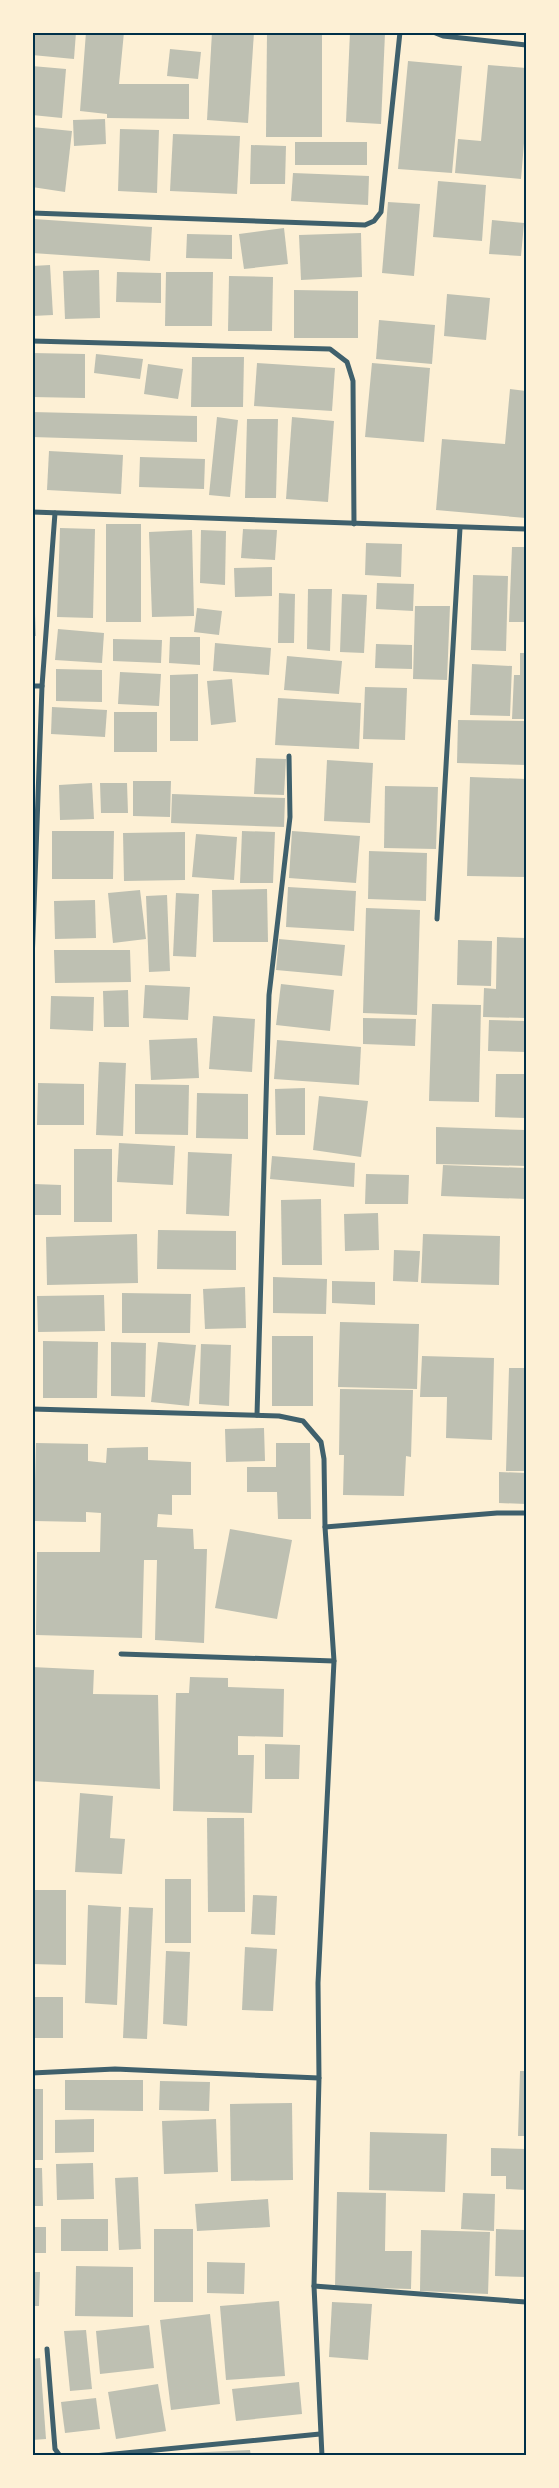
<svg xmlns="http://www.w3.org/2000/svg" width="559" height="2488" viewBox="0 0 559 2488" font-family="'Golos Text',sans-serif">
  <rect width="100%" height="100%" fill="#fdf0d5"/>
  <g fill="#bec0b2">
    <polygon points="32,32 76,32 74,59 32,55"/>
    <polygon points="86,32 124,32 119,84 189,84 189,119 107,118 107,114 80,111"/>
    <polygon points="212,32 254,32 248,123 207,120"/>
    <polygon points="267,32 322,32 322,137 266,137"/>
    <polygon points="350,32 385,33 381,124 346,122"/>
    <polygon points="170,49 201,52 198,79 167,76"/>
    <polygon points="408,61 462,66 452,173 398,169"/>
    <polygon points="488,65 526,68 526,119 521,179 455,173 458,139 481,141"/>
    <polygon points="32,66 66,69 62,118 32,115"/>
    <polygon points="105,119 106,144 74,146 73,120"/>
    <polygon points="32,127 72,131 65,192 32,187"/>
    <polygon points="120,129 159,130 157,193 118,191"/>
    <polygon points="173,134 240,136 237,194 170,191"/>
    <rect x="295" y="142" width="72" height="23"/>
    <polygon points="251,145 286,146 285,184 250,184"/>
    <polygon points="293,173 369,176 368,205 291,201"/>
    <polygon points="438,181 486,185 482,241 433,237"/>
    <polygon points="388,202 420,204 414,276 382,273"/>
    <polygon points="34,219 152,227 150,261 32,253"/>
    <polygon points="492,220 524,223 521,256 489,254"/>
    <polygon points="284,228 288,264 244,269 239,234"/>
    <polygon points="361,233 362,277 301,280 299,235"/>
    <polygon points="187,234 232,235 232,259 186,258"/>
    <polygon points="50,265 53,315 32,316 32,266"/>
    <polygon points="99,270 100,318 65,319 63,271"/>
    <polygon points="117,272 161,273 161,303 116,302"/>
    <polygon points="166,272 213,272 212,326 165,326"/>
    <polygon points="229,276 273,277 272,331 228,331"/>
    <polygon points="294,290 358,291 358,338 294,338"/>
    <polygon points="447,294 490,298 486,340 444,336"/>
    <polygon points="379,320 435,325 432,364 376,359"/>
    <polygon points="32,353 85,354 85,398 32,397"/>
    <polygon points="96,354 143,359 140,379 94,373"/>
    <polygon points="192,357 244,357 243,407 191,407"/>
    <polygon points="257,363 335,368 332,411 254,406"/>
    <polygon points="372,363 430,368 424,442 365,437"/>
    <polygon points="148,364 183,369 178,399 144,394"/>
    <polygon points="510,389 526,391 526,518 436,510 442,439 505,444"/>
    <polygon points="32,412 197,416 197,442 32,437"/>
    <polygon points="217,417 238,420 230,497 209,495"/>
    <polygon points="292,417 334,421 328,502 286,499"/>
    <polygon points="247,419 278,419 276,498 245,498"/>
    <polygon points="49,451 123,455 121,494 47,490"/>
    <polygon points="140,457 205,459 204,489 139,487"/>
    <rect x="106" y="524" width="35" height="98"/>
    <polygon points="60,528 95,529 93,618 57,617"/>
    <polygon points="243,529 277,530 275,560 241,558"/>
    <polygon points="192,530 194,616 152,617 149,532"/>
    <polygon points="201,530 226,531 225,585 200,583"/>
    <polygon points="366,543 402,544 401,577 365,575"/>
    <polygon points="512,547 526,547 526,622 509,622"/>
    <polygon points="272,567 272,596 235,597 234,568"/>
    <polygon points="473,575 508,576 506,651 471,650"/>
    <polygon points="377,583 414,584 413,611 376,609"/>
    <polygon points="308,589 332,589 330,651 307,649"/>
    <polygon points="32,592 34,592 36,636 32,636"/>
    <polygon points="279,593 295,594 294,643 278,643"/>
    <polygon points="342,594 367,595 364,653 340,652"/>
    <polygon points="415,606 450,606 447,680 413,679"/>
    <polygon points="197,608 222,611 219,635 194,632"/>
    <polygon points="58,629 104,633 102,663 55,660"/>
    <polygon points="170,637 200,637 200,665 169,663"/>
    <polygon points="113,639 162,640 161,663 113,661"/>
    <polygon points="32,643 35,643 34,663 32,663"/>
    <polygon points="215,643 271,648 269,675 213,671"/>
    <polygon points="376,644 412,645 412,669 375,668"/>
    <polygon points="520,653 526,653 526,719 512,719 514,675 520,675"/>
    <polygon points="287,656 342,661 339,694 284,690"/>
    <polygon points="472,664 512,666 510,716 470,715"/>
    <polygon points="56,669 102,670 102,702 56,701"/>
    <polygon points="120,672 161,674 159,706 118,704"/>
    <polygon points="198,674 198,741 170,741 170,675"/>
    <polygon points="232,679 236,722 211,725 207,681"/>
    <polygon points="365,687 407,688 405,740 363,739"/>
    <polygon points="278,698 361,703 359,749 275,745"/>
    <polygon points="52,707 107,710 105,737 51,734"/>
    <rect x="114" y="712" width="43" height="40"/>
    <polygon points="458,720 526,721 526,765 457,763"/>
    <polygon points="256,758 286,759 284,795 254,794"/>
    <polygon points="327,760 373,763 370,823 324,821"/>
    <polygon points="470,777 526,779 526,877 467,876"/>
    <polygon points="133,781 171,781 170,817 133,816"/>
    <polygon points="92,783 94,819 60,820 59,785"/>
    <polygon points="100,783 127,783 128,813 101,813"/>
    <polygon points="385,786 438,787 436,849 384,848"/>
    <polygon points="172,794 285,798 284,827 171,823"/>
    <polygon points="52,831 114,831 113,879 52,879"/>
    <polygon points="242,831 275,832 273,883 240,883"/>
    <polygon points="292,831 360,836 356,883 289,878"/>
    <polygon points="185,832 185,880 124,881 123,833"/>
    <polygon points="196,834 237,837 234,880 192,877"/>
    <polygon points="369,851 427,853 426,901 368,899"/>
    <polygon points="288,887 356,891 354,931 286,927"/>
    <polygon points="267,889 268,942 213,942 212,890"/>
    <polygon points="140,890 146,939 113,943 108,893"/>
    <polygon points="176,893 199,894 196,957 173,956"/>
    <polygon points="167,895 170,971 149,972 146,896"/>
    <polygon points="95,900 96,938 55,939 54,901"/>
    <polygon points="366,908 420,910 417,1015 363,1013"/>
    <polygon points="497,937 526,938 526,1018 483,1017 484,988 496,989"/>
    <polygon points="279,939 345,945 342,976 276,970"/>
    <polygon points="458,940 492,941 491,986 457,985"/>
    <polygon points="54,950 130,950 131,982 55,983"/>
    <polygon points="281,984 334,990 330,1031 276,1025"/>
    <polygon points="145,985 190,987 188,1020 143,1018"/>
    <polygon points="128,990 129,1027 104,1027 103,991"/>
    <polygon points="51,996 94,997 93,1031 50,1029"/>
    <polygon points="432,1004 481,1005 479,1102 429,1101"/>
    <polygon points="213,1016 255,1019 252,1072 209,1069"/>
    <polygon points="363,1018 416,1019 415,1046 363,1044"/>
    <polygon points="489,1020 526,1021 526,1052 488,1051"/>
    <polygon points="197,1038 199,1078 151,1080 149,1040"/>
    <polygon points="277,1040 361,1047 359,1085 274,1079"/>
    <polygon points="99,1062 126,1063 123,1136 96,1135"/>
    <polygon points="496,1074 526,1074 526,1118 495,1117"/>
    <polygon points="38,1083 84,1084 84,1125 37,1125"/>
    <polygon points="135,1084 189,1085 188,1135 135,1134"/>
    <polygon points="305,1088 305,1135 276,1135 275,1089"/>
    <polygon points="197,1093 248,1094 248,1139 196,1138"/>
    <polygon points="319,1096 368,1101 361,1157 313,1150"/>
    <polygon points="436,1127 526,1130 526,1166 436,1164"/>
    <polygon points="119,1143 175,1146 173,1185 117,1182"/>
    <rect x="74" y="1149" width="38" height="73"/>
    <polygon points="188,1152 232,1154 229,1216 186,1214"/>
    <polygon points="272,1156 355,1163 354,1187 270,1179"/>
    <polygon points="443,1165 526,1168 526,1199 441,1196"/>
    <polygon points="366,1174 409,1175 408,1204 365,1204"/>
    <polygon points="34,1184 61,1185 61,1215 34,1215"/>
    <polygon points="321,1199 322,1265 282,1265 281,1200"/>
    <polygon points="378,1213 379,1250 345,1251 344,1214"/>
    <polygon points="158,1230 236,1231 236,1270 157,1269"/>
    <polygon points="137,1234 138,1283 47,1285 46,1237"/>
    <polygon points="423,1234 500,1236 499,1285 421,1283"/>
    <polygon points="394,1250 420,1251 418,1282 393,1281"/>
    <polygon points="273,1277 327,1279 326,1314 273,1313"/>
    <polygon points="332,1281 375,1282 375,1305 332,1303"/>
    <polygon points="245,1287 246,1328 205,1329 203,1289"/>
    <polygon points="122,1293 191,1294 190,1333 122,1333"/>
    <polygon points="104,1295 105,1331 38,1332 37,1296"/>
    <polygon points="340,1322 419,1324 417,1389 338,1387"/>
    <rect x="272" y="1336" width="41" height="70"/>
    <polygon points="43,1341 98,1342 97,1398 43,1398"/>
    <polygon points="111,1342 146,1343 145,1397 111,1396"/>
    <polygon points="158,1342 196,1345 189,1406 151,1402"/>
    <polygon points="201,1344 231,1345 229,1406 199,1404"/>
    <polygon points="422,1356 494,1358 492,1440 446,1438 447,1397 420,1397"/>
    <polygon points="509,1368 526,1368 526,1471 506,1471"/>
    <polygon points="340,1389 413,1390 411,1457 406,1456 404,1496 343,1495 344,1455 339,1455"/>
    <polygon points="264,1428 265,1461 226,1462 225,1429"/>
    <polygon points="36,1443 88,1444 88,1461 106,1463 107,1448 148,1447 148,1460 191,1462 191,1495 172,1495 172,1515 158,1514 157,1527 193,1529 194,1549 207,1549 204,1643 155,1640 157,1560 144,1560 142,1638 36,1635 37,1552 100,1552 101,1513 86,1512 86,1522 34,1521"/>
    <polygon points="276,1443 310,1443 311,1519 278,1519 277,1492 247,1492 247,1467 276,1467"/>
    <polygon points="499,1472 526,1473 526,1504 499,1503"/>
    <polygon points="230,1529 292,1540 277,1619 215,1608"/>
    <polygon points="32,1667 94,1670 93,1694 158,1695 160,1789 32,1781"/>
    <polygon points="190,1677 228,1678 228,1687 284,1689 283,1737 238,1736 238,1755 254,1755 252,1813 173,1811 176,1693 189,1693"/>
    <polygon points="265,1744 300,1745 299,1779 265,1779"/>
    <polygon points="80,1793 113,1796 110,1838 125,1839 122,1874 75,1872"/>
    <polygon points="207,1818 244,1818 245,1912 208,1912"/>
    <rect x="165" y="1879" width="26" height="64"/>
    <polygon points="32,1890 66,1890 66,1965 32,1964"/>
    <polygon points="253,1895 277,1896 275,1935 251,1934"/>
    <polygon points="88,1905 121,1907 117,2005 85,2003"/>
    <polygon points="129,1907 153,1908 147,2039 123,2038"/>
    <polygon points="245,1947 277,1949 273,2011 242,2010"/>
    <polygon points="166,1951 190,1952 187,2026 163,2024"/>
    <rect x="32" y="1997" width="31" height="41"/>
    <polygon points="520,2071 526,2071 526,2136 518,2136"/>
    <polygon points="65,2080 143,2080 143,2111 65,2110"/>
    <polygon points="160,2081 210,2082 209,2111 159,2110"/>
    <rect x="32" y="2089" width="11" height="71"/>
    <polygon points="292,2103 293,2180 231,2181 230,2104"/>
    <polygon points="94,2119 94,2152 55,2153 55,2120"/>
    <polygon points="216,2119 218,2172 164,2174 162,2121"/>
    <polygon points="370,2132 447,2134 445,2192 369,2190"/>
    <polygon points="491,2148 526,2149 526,2190 506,2189 506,2176 491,2176"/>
    <polygon points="93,2163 94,2199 57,2200 56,2164"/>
    <polygon points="32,2168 42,2168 43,2206 32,2206"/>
    <polygon points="138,2177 141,2249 119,2250 115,2178"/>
    <polygon points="337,2192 386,2193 385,2251 412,2251 411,2289 335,2287"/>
    <polygon points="463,2193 495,2194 494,2231 461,2229"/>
    <polygon points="268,2199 270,2227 197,2231 195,2204"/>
    <rect x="61" y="2219" width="47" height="32"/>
    <rect x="32" y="2227" width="14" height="26"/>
    <rect x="154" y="2229" width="39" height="73"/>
    <polygon points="496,2229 526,2230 526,2277 495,2276"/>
    <polygon points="421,2230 490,2232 488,2294 420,2291"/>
    <polygon points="207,2262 245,2263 244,2294 207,2293"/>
    <polygon points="76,2266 133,2267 133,2317 75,2316"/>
    <polygon points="32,2272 40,2272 39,2306 32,2306"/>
    <polygon points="279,2301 285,2376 226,2380 220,2306"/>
    <polygon points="332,2302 372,2304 368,2360 329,2357"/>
    <polygon points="210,2314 220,2404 171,2410 160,2320"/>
    <polygon points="149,2325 154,2368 100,2374 96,2331"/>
    <polygon points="86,2330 92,2389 70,2391 64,2331"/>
    <polygon points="40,2358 46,2439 32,2440 32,2359"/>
    <polygon points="299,2382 302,2414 236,2421 232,2389"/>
    <polygon points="158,2384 166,2431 116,2439 108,2392"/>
    <polygon points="96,2398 100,2429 65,2433 61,2402"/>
    <polygon points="250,2450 251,2456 185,2456 185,2453"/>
  </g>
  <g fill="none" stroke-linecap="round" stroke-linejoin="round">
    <g stroke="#3f606c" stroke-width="5">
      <polyline points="433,32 443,36 526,45"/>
      <polyline points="32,213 365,225 374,221 381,212 400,32"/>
      <polyline points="32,341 330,349 347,362 353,381 354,524"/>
      <polyline points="32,512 526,529"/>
      <polyline points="32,686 42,686"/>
      <polyline points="437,919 460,528"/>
      <polyline points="32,962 42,686 55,513"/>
      <polyline points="32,1409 279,1416 303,1421 321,1442 324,1459 325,1527 334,1661 318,1983 319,2078 314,2286 322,2456"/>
      <polyline points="257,1415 269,995 290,817 289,756"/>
      <polyline points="325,1527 497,1513 526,1513"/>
      <polyline points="121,1654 334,1661"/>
      <polyline points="32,2073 115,2069 319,2078"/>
      <polyline points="314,2286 526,2302"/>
      <polyline points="47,2349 55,2449 60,2456"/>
      <polyline points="94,2456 320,2434"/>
    </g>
  </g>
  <rect width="559" height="2488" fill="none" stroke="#fdf0d5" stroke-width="68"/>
  <rect x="34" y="34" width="491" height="2420" fill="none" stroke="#003049" stroke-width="2"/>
</svg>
